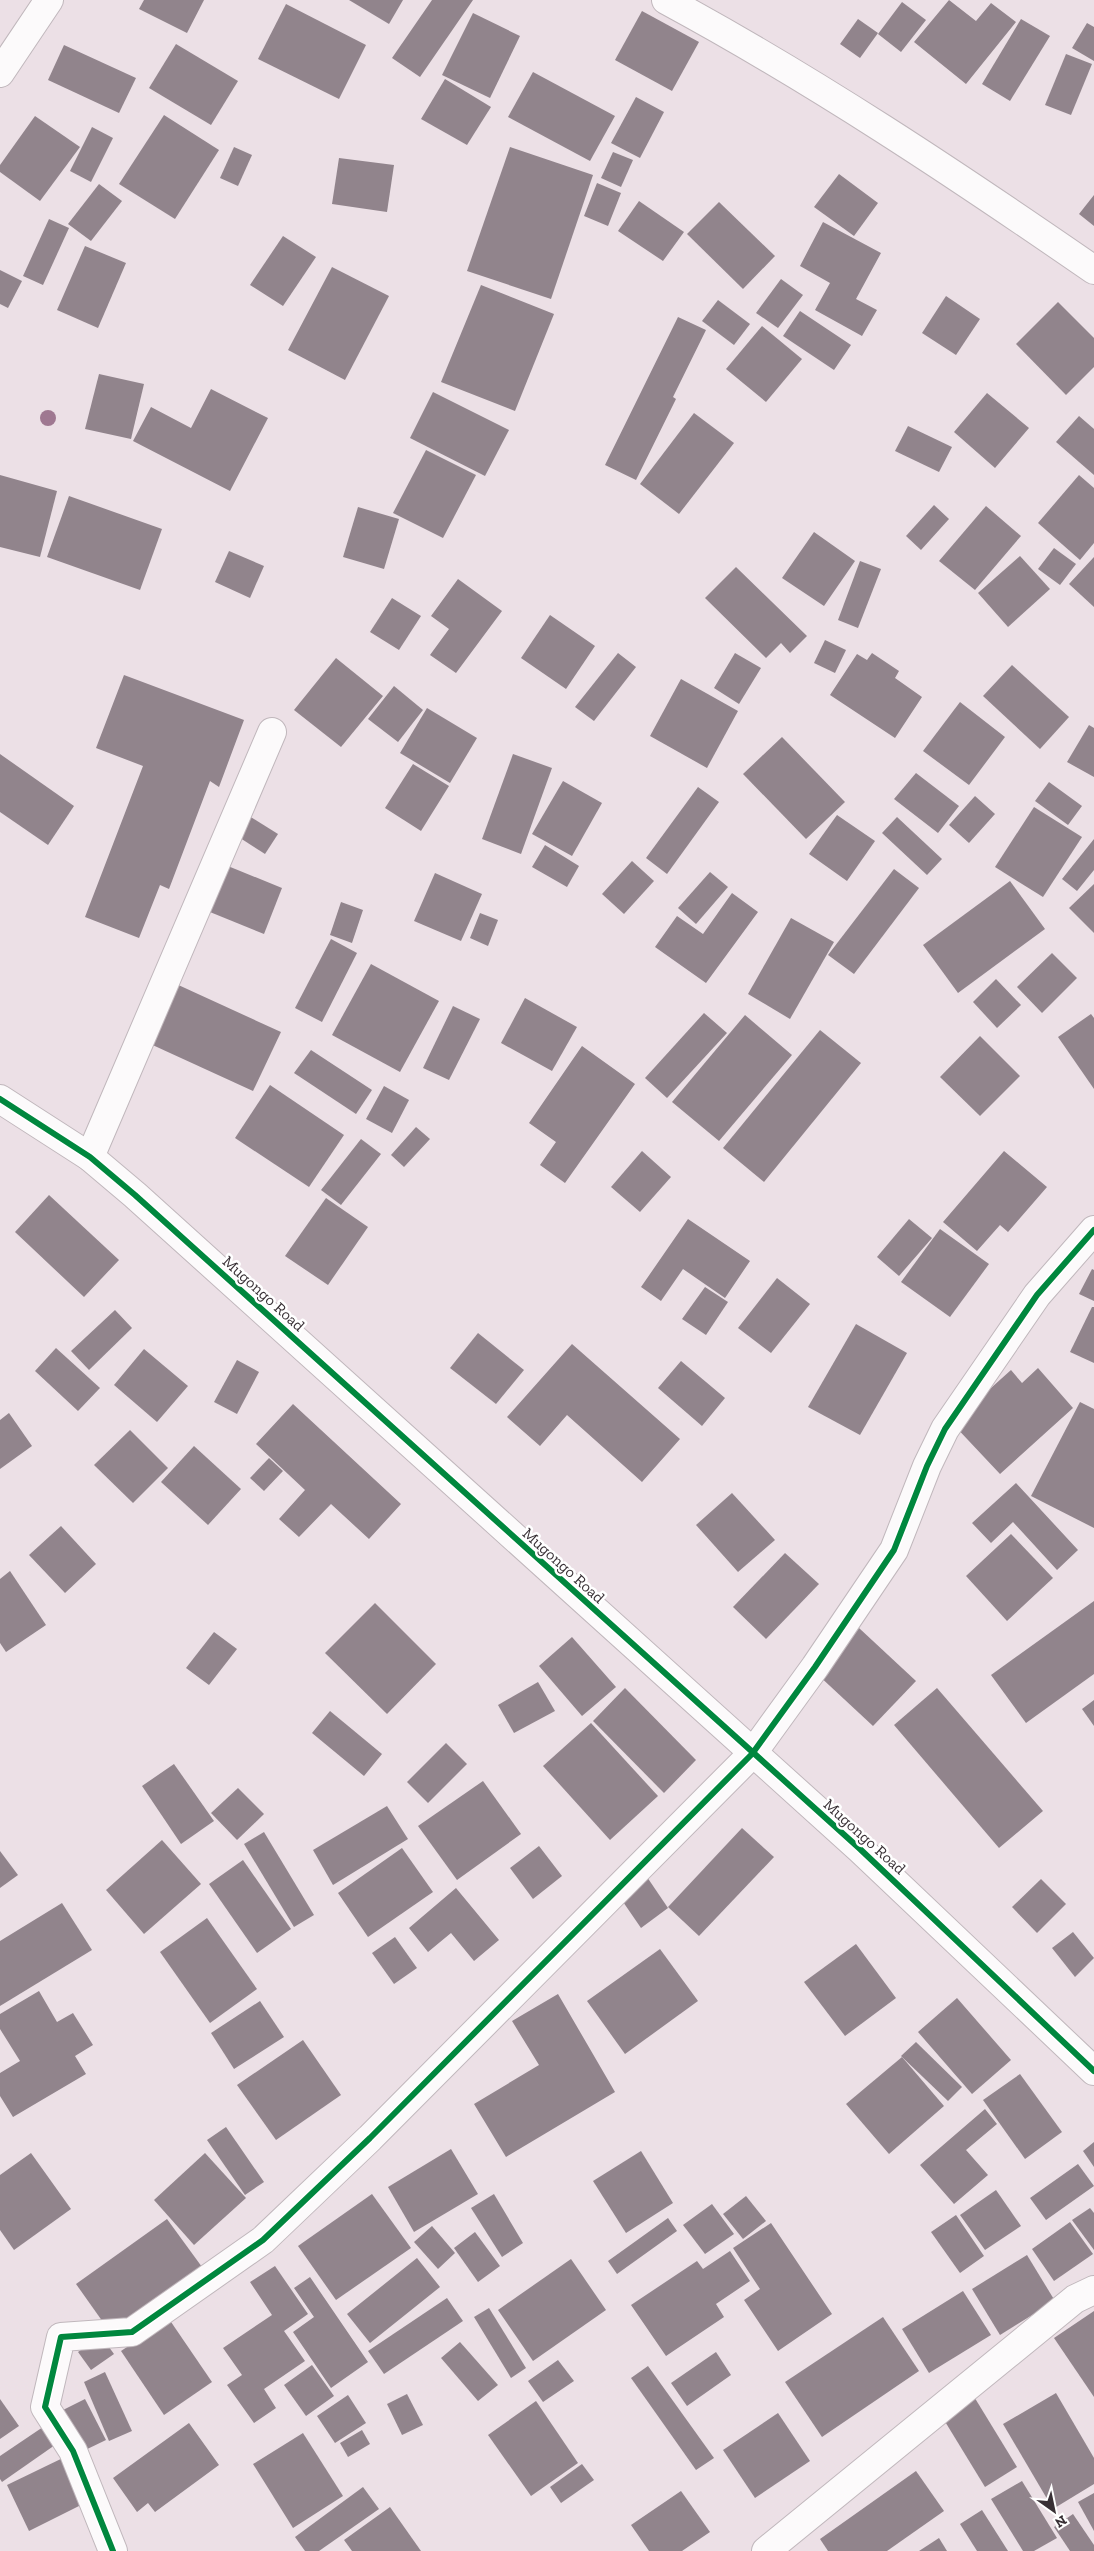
<svg xmlns="http://www.w3.org/2000/svg" width="1094" height="2551" viewBox="0 0 1094 2551" font-family="'Zilla Slab',serif">
  <rect width="100%" height="100%" fill="#ece0e6"/>
  <g fill="#91848c">
    <polygon points="144,0 204,0 187,33 139,9"/>
    <polygon points="349,0 403,0 389,24"/>
    <polygon points="432,0 473,0 420,77 392,58"/>
    <polygon points="949,0 976,21 991,3 1016,22 966,84 914,42"/>
    <polygon points="902,2 926,20 901,52 878,34"/>
    <polygon points="286,4 366,45 339,99 258,59"/>
    <polygon points="642,11 699,42 672,91 615,60"/>
    <polygon points="473,13 520,36 490,98 442,75"/>
    <polygon points="858,19 878,33 860,58 840,44"/>
    <polygon points="1021,19 1050,36 1010,101 982,84"/>
    <polygon points="1087,23 1094,27 1094,61 1072,48"/>
    <polygon points="176,44 238,81 211,125 149,88"/>
    <polygon points="64,45 136,78 119,113 48,80"/>
    <polygon points="1066,54 1092,64 1071,115 1045,105"/>
    <polygon points="533,72 615,116 590,161 508,117"/>
    <polygon points="445,79 491,107 467,145 421,119"/>
    <polygon points="636,97 664,112 640,158 611,143"/>
    <polygon points="164,115 219,150 175,219 119,184"/>
    <polygon points="35,116 80,147 40,201 0,172 0,165"/>
    <polygon points="92,127 113,138 91,182 70,171"/>
    <polygon points="234,147 252,155 238,186 220,178"/>
    <polygon points="510,147 593,175 551,299 467,271"/>
    <polygon points="613,152 633,160 621,187 601,178"/>
    <polygon points="339,158 394,165 387,212 332,204"/>
    <polygon points="839,174 878,203 854,236 814,207"/>
    <polygon points="597,183 621,193 608,226 584,216"/>
    <polygon points="99,184 122,201 91,241 68,224"/>
    <polygon points="1094,195 1094,226 1079,214"/>
    <polygon points="639,201 684,232 663,261 618,231"/>
    <polygon points="719,202 775,256 743,289 687,234"/>
    <polygon points="49,219 69,228 43,285 23,276"/>
    <polygon points="823,222 881,253 856,299 877,310 862,336 815,310 830,283 800,266"/>
    <polygon points="283,236 316,257 283,306 250,285"/>
    <polygon points="85,246 126,263 98,328 57,310"/>
    <polygon points="332,267 389,296 345,380 288,350"/>
    <polygon points="0,270 22,281 8,308 0,304"/>
    <polygon points="781,279 803,295 778,328 756,313"/>
    <polygon points="481,285 554,314 515,411 441,382"/>
    <polygon points="946,296 980,319 956,355 922,333"/>
    <polygon points="718,300 750,324 734,345 702,321"/>
    <polygon points="1058,302 1094,338 1094,367 1066,395 1016,344"/>
    <polygon points="800,311 851,345 834,370 783,336"/>
    <polygon points="678,317 706,330 673,397 676,399 636,480 605,465"/>
    <polygon points="762,326 802,359 766,402 726,369"/>
    <polygon points="99,374 144,384 131,439 85,429"/>
    <polygon points="211,389 268,418 230,491 133,441 151,407 191,428"/>
    <polygon points="433,392 509,430 485,476 410,438"/>
    <polygon points="987,393 1029,428 995,468 954,432"/>
    <polygon points="694,413 734,443 679,514 640,484"/>
    <polygon points="1079,416 1094,429 1094,475 1056,442"/>
    <polygon points="908,426 952,447 939,472 895,451"/>
    <polygon points="426,450 476,475 443,538 393,513"/>
    <polygon points="0,475 57,491 40,557 0,547"/>
    <polygon points="1079,475 1094,488 1094,543 1080,560 1038,523"/>
    <polygon points="69,496 162,529 140,590 47,557"/>
    <polygon points="934,505 949,519 921,550 906,536"/>
    <polygon points="986,506 1021,536 975,590 939,561"/>
    <polygon points="358,507 399,519 384,569 343,557"/>
    <polygon points="814,532 855,561 824,606 782,578"/>
    <polygon points="1054,548 1076,564 1060,585 1038,569"/>
    <polygon points="229,551 264,566 250,598 215,582"/>
    <polygon points="1020,556 1050,589 1008,627 978,593"/>
    <polygon points="1094,557 1094,607 1069,584"/>
    <polygon points="860,561 881,569 858,628 838,620"/>
    <polygon points="736,567 807,636 790,653 781,643 766,658 705,598"/>
    <polygon points="458,579 502,611 456,673 430,655 449,629 431,616"/>
    <polygon points="392,598 421,616 399,650 370,632"/>
    <polygon points="550,615 595,646 566,689 521,658"/>
    <polygon points="825,640 846,650 835,673 814,663"/>
    <polygon points="618,653 636,667 594,721 575,707"/>
    <polygon points="735,653 761,668 739,704 714,688"/>
    <polygon points="872,653 899,671 895,678 922,697 895,738 830,695 857,654 867,660"/>
    <polygon points="336,658 383,696 341,747 294,710"/>
    <polygon points="1012,665 1069,717 1040,749 983,696"/>
    <polygon points="124,675 244,720 219,787 210,781 169,889 160,885 139,938 85,917 143,766 96,748"/>
    <polygon points="681,679 738,711 707,768 650,736"/>
    <polygon points="394,686 423,710 398,742 368,719"/>
    <polygon points="960,702 1005,737 969,785 923,751"/>
    <polygon points="427,708 477,738 450,783 400,753"/>
    <polygon points="1089,725 1094,728 1094,777 1067,762"/>
    <polygon points="782,737 845,802 806,839 743,774"/>
    <polygon points="0,754 74,806 48,845 0,812"/>
    <polygon points="513,754 552,768 521,854 482,839"/>
    <polygon points="413,764 449,786 421,831 385,808"/>
    <polygon points="916,773 959,806 938,833 894,799"/>
    <polygon points="563,781 602,803 572,856 532,834"/>
    <polygon points="1049,782 1082,806 1068,825 1035,801"/>
    <polygon points="698,787 719,802 667,874 646,858"/>
    <polygon points="975,796 995,814 969,843 949,825"/>
    <polygon points="1034,807 1082,837 1043,897 995,867"/>
    <polygon points="837,815 875,841 847,881 809,854"/>
    <polygon points="249,816 278,834 265,854 237,836"/>
    <polygon points="897,817 942,859 927,875 882,833"/>
    <polygon points="1094,839 1094,870 1077,891 1062,879"/>
    <polygon points="545,845 579,866 567,887 532,867"/>
    <polygon points="632,861 654,881 624,914 602,894"/>
    <polygon points="223,864 282,888 264,934 205,910"/>
    <polygon points="894,869 919,888 854,974 828,955"/>
    <polygon points="710,872 728,887 696,924 678,908"/>
    <polygon points="435,873 482,894 461,941 414,921"/>
    <polygon points="1010,881 1045,929 958,993 923,945"/>
    <polygon points="1094,884 1094,933 1069,908"/>
    <polygon points="732,893 758,912 706,983 655,947 677,916 703,934"/>
    <polygon points="341,902 363,910 352,943 330,935"/>
    <polygon points="480,913 498,920 488,946 470,938"/>
    <polygon points="791,918 834,942 790,1019 748,994"/>
    <polygon points="331,939 357,953 322,1022 295,1008"/>
    <polygon points="1052,953 1077,978 1042,1013 1017,987"/>
    <polygon points="371,964 439,1001 400,1072 332,1035"/>
    <polygon points="996,979 1021,1005 997,1028 973,1002"/>
    <polygon points="174,983 281,1032 253,1091 146,1042"/>
    <polygon points="525,998 577,1027 552,1071 501,1043"/>
    <polygon points="453,1006 480,1019 449,1080 423,1068"/>
    <polygon points="704,1013 727,1033 667,1098 645,1078"/>
    <polygon points="1091,1014 1094,1018 1094,1089 1058,1037"/>
    <polygon points="745,1015 792,1055 719,1141 672,1102"/>
    <polygon points="820,1030 861,1063 764,1182 723,1148"/>
    <polygon points="980,1036 1020,1076 980,1116 940,1077"/>
    <polygon points="582,1046 635,1084 565,1183 540,1165 556,1142 529,1123"/>
    <polygon points="311,1050 372,1090 356,1114 294,1073"/>
    <polygon points="270,1085 344,1135 309,1187 235,1138"/>
    <polygon points="384,1086 409,1100 392,1133 366,1119"/>
    <polygon points="416,1127 430,1139 404,1167 391,1155"/>
    <polygon points="361,1139 381,1154 341,1205 321,1190"/>
    <polygon points="642,1151 671,1177 640,1212 611,1187"/>
    <polygon points="1004,1151 1047,1187 1008,1232 1000,1225 977,1251 943,1222"/>
    <polygon points="49,1195 119,1260 84,1297 15,1232"/>
    <polygon points="326,1198 368,1227 328,1285 285,1256"/>
    <polygon points="688,1219 750,1261 725,1298 683,1269 661,1301 641,1287"/>
    <polygon points="909,1219 932,1238 899,1276 877,1257"/>
    <polygon points="940,1229 989,1264 950,1317 901,1282"/>
    <polygon points="1092,1269 1094,1270 1094,1301 1079,1294"/>
    <polygon points="777,1278 810,1304 771,1353 738,1328"/>
    <polygon points="705,1287 728,1302 706,1335 682,1319"/>
    <polygon points="1092,1307 1094,1307 1094,1363 1070,1352"/>
    <polygon points="115,1310 132,1328 89,1370 71,1351"/>
    <polygon points="856,1324 907,1353 860,1435 808,1407"/>
    <polygon points="478,1333 524,1370 496,1404 450,1368"/>
    <polygon points="572,1344 680,1439 642,1482 567,1415 540,1446 507,1417"/>
    <polygon points="56,1348 100,1388 78,1411 35,1371"/>
    <polygon points="144,1349 188,1386 157,1422 114,1385"/>
    <polygon points="237,1360 259,1372 237,1414 214,1402"/>
    <polygon points="681,1361 725,1398 702,1426 658,1388"/>
    <polygon points="1038,1368 1073,1408 1000,1474 952,1423 1011,1370 1022,1383"/>
    <polygon points="1080,1402 1094,1409 1094,1528 1031,1496"/>
    <polygon points="293,1404 401,1504 369,1539 331,1504 299,1537 279,1519 305,1490 256,1444"/>
    <polygon points="9,1413 32,1446 0,1469 0,1420"/>
    <polygon points="130,1430 168,1468 133,1503 94,1465"/>
    <polygon points="194,1446 241,1489 208,1525 161,1482"/>
    <polygon points="269,1458 283,1471 264,1491 250,1478"/>
    <polygon points="1016,1483 1078,1550 1057,1570 1013,1522 991,1543 972,1523"/>
    <polygon points="732,1493 775,1540 738,1572 696,1525"/>
    <polygon points="61,1526 96,1564 65,1593 29,1555"/>
    <polygon points="1011,1534 1053,1578 1007,1621 966,1576"/>
    <polygon points="785,1553 819,1584 766,1639 733,1607"/>
    <polygon points="10,1571 46,1625 6,1652 0,1643 0,1579"/>
    <polygon points="1094,1601 1094,1674 1026,1723 991,1675"/>
    <polygon points="375,1603 436,1664 387,1714 325,1653"/>
    <polygon points="859,1628 916,1681 873,1726 816,1673"/>
    <polygon points="214,1632 237,1649 209,1685 186,1668"/>
    <polygon points="572,1637 616,1687 582,1716 539,1666"/>
    <polygon points="538,1682 555,1711 514,1733 498,1705"/>
    <polygon points="625,1688 696,1760 664,1793 593,1721"/>
    <polygon points="937,1688 1043,1811 999,1848 894,1725"/>
    <polygon points="1094,1700 1094,1726 1082,1709"/>
    <polygon points="330,1711 382,1754 364,1776 312,1733"/>
    <polygon points="591,1723 658,1796 610,1840 543,1766"/>
    <polygon points="446,1743 467,1764 428,1803 407,1782"/>
    <polygon points="174,1764 214,1821 181,1844 142,1786"/>
    <polygon points="483,1781 521,1834 457,1880 418,1826"/>
    <polygon points="238,1788 264,1814 237,1840 211,1813"/>
    <polygon points="387,1806 408,1839 333,1885 313,1850"/>
    <polygon points="742,1828 774,1857 699,1936 668,1907"/>
    <polygon points="264,1832 314,1915 294,1927 244,1844"/>
    <polygon points="162,1840 201,1884 144,1934 106,1890"/>
    <polygon points="539,1846 562,1876 533,1899 510,1868"/>
    <polygon points="402,1848 433,1892 368,1937 338,1893"/>
    <polygon points="0,1851 18,1875 0,1888"/>
    <polygon points="243,1860 291,1929 257,1953 209,1884"/>
    <polygon points="647,1877 668,1908 641,1928 619,1896"/>
    <polygon points="1041,1879 1066,1904 1037,1933 1012,1907"/>
    <polygon points="456,1888 499,1940 474,1961 451,1933 428,1952 409,1928"/>
    <polygon points="62,1903 92,1950 0,2006 0,1941"/>
    <polygon points="207,1918 257,1989 210,2023 160,1952"/>
    <polygon points="1073,1932 1094,1958 1075,1977 1052,1948"/>
    <polygon points="395,1937 417,1968 394,1984 372,1953"/>
    <polygon points="856,1944 896,1998 845,2036 804,1982"/>
    <polygon points="660,1949 698,2001 625,2054 587,2001"/>
    <polygon points="39,1991 57,2022 73,2013 93,2045 75,2056 86,2074 13,2117 0,2096 0,2073 20,2061 0,2029 0,2014"/>
    <polygon points="558,1994 615,2092 506,2157 474,2104 539,2065 512,2021"/>
    <polygon points="957,1998 1011,2060 972,2094 918,2032"/>
    <polygon points="260,2001 284,2037 234,2069 211,2033"/>
    <polygon points="303,2040 341,2095 276,2140 237,2085"/>
    <polygon points="916,2042 962,2087 948,2101 901,2056"/>
    <polygon points="902,2057 944,2106 889,2154 846,2104"/>
    <polygon points="1020,2074 1062,2132 1025,2159 983,2100"/>
    <polygon points="985,2109 997,2124 966,2150 988,2175 954,2204 920,2165"/>
    <polygon points="226,2127 264,2182 245,2195 207,2140"/>
    <polygon points="1094,2142 1094,2167 1083,2151"/>
    <polygon points="451,2149 478,2194 414,2232 388,2187"/>
    <polygon points="641,2151 673,2203 626,2233 593,2181"/>
    <polygon points="31,2153 71,2209 14,2250 0,2230 0,2175"/>
    <polygon points="205,2153 246,2198 194,2245 154,2200"/>
    <polygon points="1078,2164 1094,2186 1046,2220 1030,2198"/>
    <polygon points="996,2190 1021,2226 985,2250 960,2215"/>
    <polygon points="372,2194 411,2248 336,2300 298,2246"/>
    <polygon points="494,2194 523,2243 502,2257 471,2208"/>
    <polygon points="746,2196 766,2221 743,2239 723,2214"/>
    <polygon points="712,2204 734,2234 705,2254 683,2225"/>
    <polygon points="1090,2208 1094,2213 1094,2250 1072,2220"/>
    <polygon points="956,2215 984,2256 960,2273 931,2232"/>
    <polygon points="668,2218 677,2231 617,2274 608,2261"/>
    <polygon points="167,2219 202,2267 110,2332 76,2284"/>
    <polygon points="1070,2222 1093,2254 1054,2281 1032,2249"/>
    <polygon points="771,2223 832,2314 778,2351 744,2300 760,2289 733,2248"/>
    <polygon points="432,2226 455,2253 438,2269 414,2242"/>
    <polygon points="475,2232 500,2266 478,2282 454,2248"/>
    <polygon points="730,2251 750,2281 716,2304 724,2317 666,2356 631,2305 697,2261 703,2269"/>
    <polygon points="1027,2255 1055,2301 1000,2335 972,2289"/>
    <polygon points="417,2258 440,2287 370,2343 347,2314"/>
    <polygon points="571,2259 606,2310 533,2361 498,2310"/>
    <polygon points="275,2266 308,2314 284,2331 305,2361 264,2389 276,2408 254,2423 227,2385 242,2375 223,2348 272,2315 250,2282"/>
    <polygon points="310,2277 368,2362 331,2388 293,2332 314,2317 294,2288"/>
    <polygon points="963,2291 991,2335 929,2373 902,2329"/>
    <polygon points="447,2298 463,2321 384,2374 368,2351"/>
    <polygon points="489,2308 526,2368 511,2378 474,2317"/>
    <polygon points="1094,2311 1094,2397 1054,2338"/>
    <polygon points="883,2317 919,2371 822,2437 785,2382"/>
    <polygon points="169,2319 212,2382 164,2415 121,2351"/>
    <polygon points="101,2336 114,2354 91,2370 78,2352"/>
    <polygon points="460,2342 498,2385 478,2401 441,2358"/>
    <polygon points="716,2352 731,2375 687,2406 671,2383"/>
    <polygon points="558,2360 574,2381 543,2402 528,2381"/>
    <polygon points="312,2365 334,2396 306,2416 284,2385"/>
    <polygon points="648,2366 714,2458 696,2470 631,2378"/>
    <polygon points="105,2372 132,2431 109,2441 84,2382"/>
    <polygon points="1056,2393 1094,2458 1094,2484 1053,2509 1003,2424"/>
    <polygon points="407,2394 423,2425 402,2435 387,2404"/>
    <polygon points="348,2395 366,2423 335,2443 317,2416"/>
    <polygon points="973,2395 1017,2467 985,2487 941,2415"/>
    <polygon points="0,2399 19,2426 0,2439"/>
    <polygon points="85,2399 106,2440 79,2453 59,2412"/>
    <polygon points="536,2401 578,2463 531,2496 488,2435"/>
    <polygon points="778,2413 810,2461 755,2498 723,2450"/>
    <polygon points="189,2423 219,2465 155,2512 148,2503 137,2512 113,2478"/>
    <polygon points="43,2427 55,2445 2,2482 0,2479 0,2456"/>
    <polygon points="362,2430 370,2444 348,2457 340,2443"/>
    <polygon points="303,2433 343,2496 293,2528 253,2464"/>
    <polygon points="69,2455 91,2500 29,2531 7,2485"/>
    <polygon points="582,2464 594,2480 561,2503 550,2487"/>
    <polygon points="916,2471 944,2511 887,2551 828,2551 820,2539"/>
    <polygon points="1022,2481 1057,2538 1034,2551 1023,2551 991,2499"/>
    <polygon points="363,2487 379,2509 319,2551 305,2551 295,2537"/>
    <polygon points="681,2491 710,2532 682,2551 649,2551 631,2525"/>
    <polygon points="1094,2493 1094,2531 1078,2502"/>
    <polygon points="390,2507 421,2551 352,2551 344,2540"/>
    <polygon points="982,2510 1008,2551 977,2551 960,2524"/>
    <polygon points="1073,2514 1094,2545 1094,2551 1070,2551 1054,2527"/>
    <polygon points="939,2538 947,2551 919,2551"/>
  </g>
  <g fill="none" stroke-linecap="round" stroke-linejoin="round">
    <g stroke="#c0b7bc" stroke-width="30">
      <g id="minor">
        <path d="M666,0C814,80 955,174 1094,270"/>
        <polyline points="0,73 49,0"/>
        <polyline points="90,1157 272,732"/>
        <polyline points="113,2551 73,2451 45,2407 61,2337 132,2332 263,2240 370,2138 752,1754 815,1667 894,1550 927,1466 945,1429 1037,1295 1094,1230"/>
        <polyline points="766,2551 1075,2299 1094,2290"/>
      </g>
    </g>
    <g stroke="#c0b7bc" stroke-width="30">
      <polyline id="tertiary" points="0,1099 90,1157 135,1195 860,1849 1094,2071"/>
    </g>
    <use href="#minor" stroke="#fcfafb" stroke-width="28"/>
    <use href="#tertiary" stroke="#fcfafb" stroke-width="28"/>
    <g stroke="#fff" stroke-width="9">
      <g id="cycleway">
        <polyline points="0,1099 90,1157 135,1195 860,1849 1094,2071"/>
        <polyline points="113,2551 73,2451 45,2407 61,2337 132,2332 263,2240 370,2138 752,1754 815,1667 894,1550 927,1466 945,1429 1037,1295 1094,1230"/>
      </g>
    </g>
    <use href="#cycleway" stroke="#00873e" stroke-width="6"/>
  </g>
  <circle fill="#9f7891" cx="48" cy="418" r="8"/>
  <g text-anchor="middle" stroke-width="5" stroke-linejoin="round" paint-order="stroke">
    <g font-size="16" fill="#383035" stroke="#fff">
      <text transform="translate(264 1293) rotate(42)" y="6">Mugongo Road</text>
      <text transform="translate(564 1565) rotate(42)" y="6">Mugongo Road</text>
      <text transform="translate(865 1836) rotate(42)" y="6">Mugongo Road</text>
    </g>
  </g>
  <g transform="translate(1054 2511) rotate(147)" stroke="#ffffff" stroke-width="4" paint-order="stroke">
  <path d="M0-4L9 19L0 12L-9 19Z" fill="#383035"/>
  <text y="-8" font-size="14" font-weight="bold" text-anchor="middle" fill="#383035">N</text>
  </g>
</svg>
